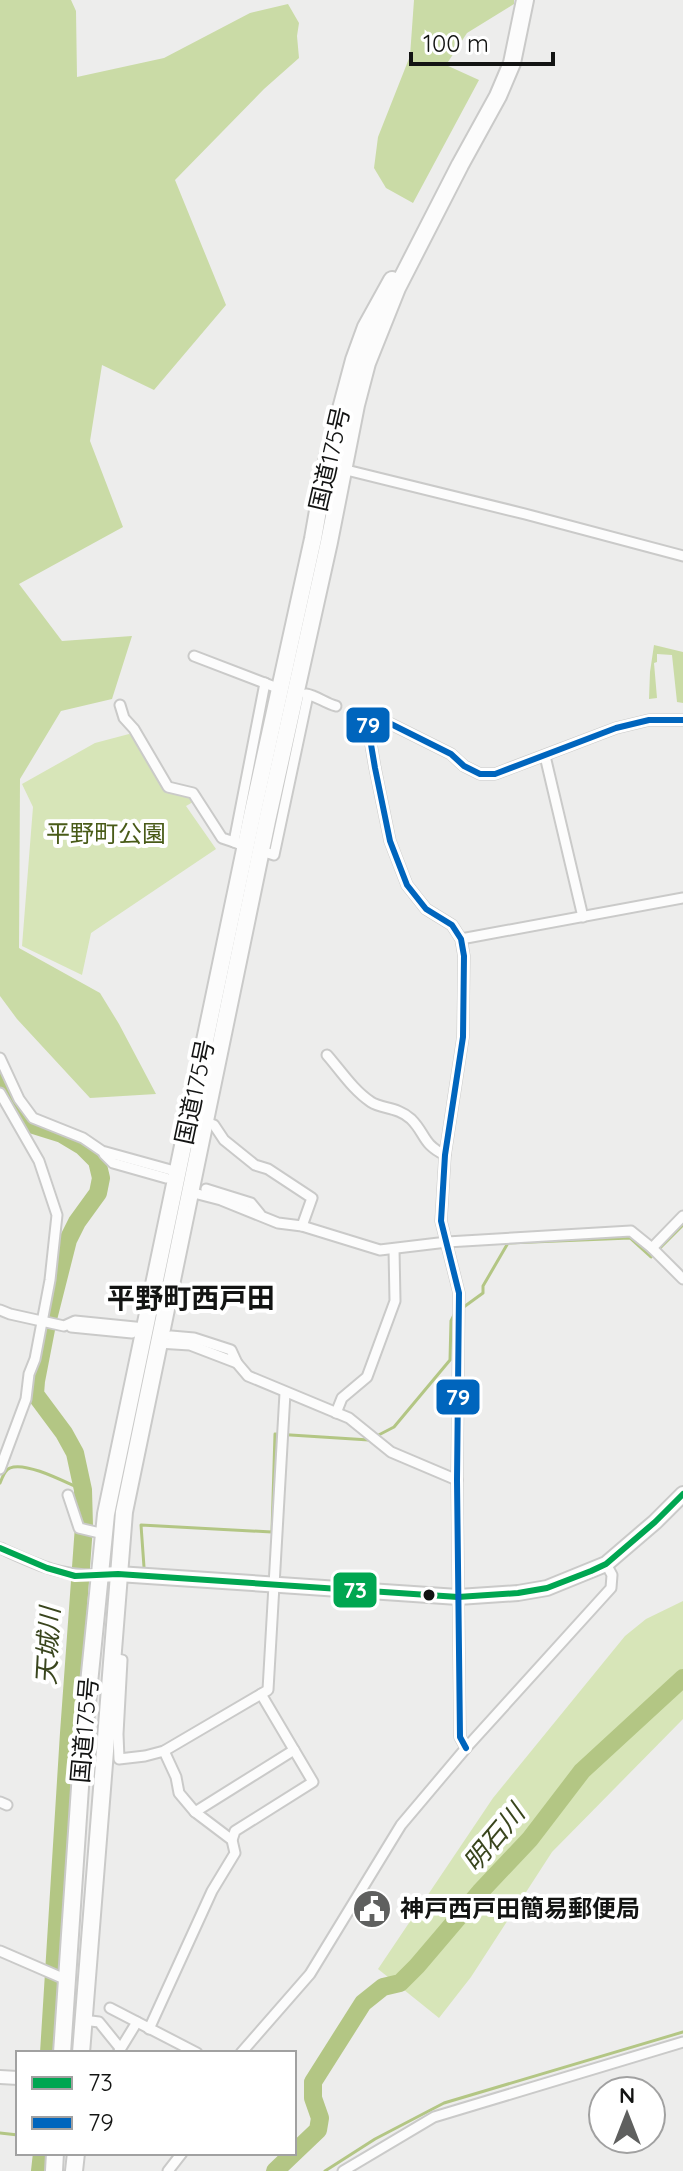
<svg xmlns="http://www.w3.org/2000/svg" width="683" height="2171" viewBox="0 0 683 2171" font-family="Quicksand,'Noto Sans JP',sans-serif">
  <rect width="100%" height="100%" fill="#ededec"/>
  <g fill="#d7e5b8">
    <polygon points="129,734 135,737 166,791 189,796 193,802 186,806 216,849 91,933 82,975 22,946 33,807 22,784 95,743"/>
    <polygon points="683,1601 683,1719 552,1852 471,1977 439,2018 378,1969 493,1798 625,1636 646,1619"/>
  </g>
  <g fill="#cadba6">
    <polygon points="0,0 71,0 76,11 77,77 164,58 250,13 288,4 299,23 297,36 299,58 264,89 175,180 226,305 154,390 102,365 90,441 123,527 19,584 62,641 132,636 112,699 61,711 20,779 19,948 100,993 119,1024 156,1094 90,1098 17,1019 0,996"/>
    <polygon points="414,0 514,0 514,4 467,33 446,65 479,80 413,203 386,188 374,168 378,137 410,56"/>
    <polygon points="654,645 683,652 683,703 677,702 672,655 657,654 657,662 654,663 657,698 649,699 650,672"/>
  </g>
  <g fill="none" stroke-linecap="round" stroke-linejoin="round">
    <g stroke="#b3c684" stroke-width="3">
      <polyline points="461,1309 483,1293 483,1286 508,1243 630,1238 651,1257 683,1225"/>
      <path d="M0,1483C3,1477 4,1470 10,1468C26,1461 67,1483 83,1490"/>
      <polyline points="144,1567 141,1525 272,1532 275,1434 369,1440 394,1427 450,1360 451,1321 455,1313"/>
      <polyline points="0,2133 18,2135"/>
      <polyline points="325,2171 375,2139 444,2103 683,2032"/>
    </g>
    <g stroke="#b3c684" stroke-width="18">
      <polyline points="0,1077 30,1124 62,1134 82,1146 97,1161 101,1178 98,1193 77,1222 68,1240 48,1319 36,1381 35,1394 64,1433 75,1453 83,1490 84,1526 69,1733 49,2053"/>
      <polyline points="40,2171 42,2153"/>
      <polyline points="275,2171 318,2130 320,2118 313,2098 313,2082 363,2003 383,1987 400,1983 417,1966 480,1892 530,1839 582,1771 683,1678"/>
    </g>
    <g stroke="#cacac9" stroke-width="13">
      <g id="minor">
        <polyline points="326,465 525,514 683,556"/>
        <polyline points="194,656 280,689"/>
        <path d="M306,694C317,696 325,703 336,706"/>
        <polyline points="120,705 124,718 134,729 168,787 193,793 222,838 234,842"/>
        <polyline points="545,756 583,917"/>
        <polyline points="239,844 234,842 265,683"/>
        <polyline points="261,851 274,855 308,695"/>
        <polyline points="461,939 683,898"/>
        <path d="M327,1055C341,1071 353,1090 371,1102C382,1109 398,1107 411,1119C426,1134 422,1144 445,1155"/>
        <polyline points="0,1058 19,1099 33,1118 83,1138 102,1151 178,1172"/>
        <polyline points="0,1093 39,1161 57,1215 50,1280 35,1359 29,1374 26,1399 0,1469"/>
        <polyline points="205,1122 214,1125 224,1140 255,1165 268,1169 312,1198 302,1226"/>
        <polyline points="104,1154 113,1163 166,1178"/>
        <polyline points="206,1189 251,1203 260,1214"/>
        <polyline points="190,1192 221,1200 278,1223 302,1226 380,1250 447,1242 631,1231 652,1248 683,1279"/>
        <polyline points="652,1248 683,1216"/>
        <polyline points="0,1310 10,1314 64,1326 75,1321 145,1328"/>
        <polyline points="71,1327 132,1333"/>
        <polyline points="171,1336 194,1338 231,1350 237,1363"/>
        <polyline points="158,1343 190,1345 237,1363 248,1376 349,1418 391,1452 457,1480"/>
        <polyline points="336,1413 342,1398 367,1377 395,1301 394,1249"/>
        <polyline points="68,1495 79,1528 104,1534"/>
        <path d="M0,1548C36,1564 58,1576 99,1575"/>
        <polyline points="113,1658 122,1660 118,1734 119,1759 145,1756 164,1751 268,1690 285,1393"/>
        <polyline points="466,1748 460,1737 457,1480 459,1293 441,1221 445,1155 463,1037 464,956 461,939 452,925 426,909 407,885 390,841 375,768 366,715 373,715 451,754 464,766 480,774 495,774 616,728 649,720 683,720"/>
        <polyline points="164,1751 176,1777 179,1793 195,1812 232,1840"/>
        <polyline points="0,1802 7,1805"/>
        <polyline points="195,1812 294,1750"/>
        <polyline points="0,1951 67,1980"/>
        <polyline points="110,2008 197,2053"/>
        <polyline points="83,2020 99,2022 120,2048"/>
        <polyline points="149,2029 212,1891 235,1853 232,1840 235,1831 313,1782 261,1694"/>
        <polyline points="118,2053 137,2022"/>
        <polyline points="241,2053 310,1974 401,1825 466,1748 611,1588 612,1575 606,1564"/>
        <polyline points="168,2171 182,2153"/>
        <polyline points="343,2171 434,2117 683,2042"/>
      </g>
    </g>
    <g stroke="#cacac9" stroke-width="16">
      <polyline id="tertiary" points="0,2077 18,2078"/>
    </g>
    <g stroke="#cacac9" stroke-width="18">
      <polyline id="primary" points="99,1575 118,1574 458,1597 518,1593 547,1588 606,1564 655,1522 683,1494"/>
    </g>
    <g stroke="#cacac9" stroke-width="20">
      <g id="trunk">
        <polyline points="62,2053 83,1743 106,1514 252,816 313,539 326,465 354,360 366,327 392,280"/>
        <polyline points="81,2053 124,1512 267,821 329,542 356,405 367,363 397,288 460,165 498,96 512,63 525,0"/>
        <polyline points="54,2171 55,2153"/>
        <polyline points="74,2171 76,2153"/>
      </g>
    </g>
    <use href="#minor" stroke="#fcfcfc" stroke-width="9"/>
    <use href="#tertiary" stroke="#fcfcfc" stroke-width="12"/>
    <use href="#primary" stroke="#fcfcfc" stroke-width="14"/>
    <use href="#trunk" stroke="#fcfcfc" stroke-width="16"/>
    <g stroke="#fff" stroke-width="12">
      <polyline id="bus-1" points="0,1548 47,1568 75,1576 118,1574 458,1597 518,1593 547,1588 591,1571 606,1564 655,1522 683,1494"/>
    </g>
    <g stroke="#fff" stroke-width="12">
      <polyline id="bus-2" points="466,1748 460,1737 457,1480 459,1293 441,1221 445,1155 463,1037 464,956 461,939 452,925 426,909 407,885 390,841 375,768 366,715 373,715 451,754 464,766 480,774 495,774 616,728 649,720 683,720"/>
    </g>
    <use href="#bus-1" stroke="#00a651" stroke-width="6"/>
    <use href="#bus-2" stroke="#0065bd" stroke-width="6"/>
  </g>
  <defs>
    <g id="civic-disc" transform="scale(2)"><circle r="9.5" fill="#5f605f" stroke="#fff"/><path d="M-.6-6.5H3V-4.5H.6V-3L4-1V1h2V6H-6V1h2V-1L-.6-3ZM-1.2 2.5V6h2.4V2.5Z" fill="#fff"/></g>
  </defs>
  <g fill-rule="evenodd">
    <use href="#civic-disc" x="372" y="1909"/>
  </g>
  <circle fill="#131413" stroke="#fff" stroke-width="3" cx="429" cy="1595" r="7"/>
  <g text-anchor="middle" stroke-width="8" stroke-linejoin="round" paint-order="stroke">
    <g font-size="24" fill="#131413" stroke="#fff">
      <text transform="translate(330 459) rotate(-77)" y="8">国道175号</text>
      <text transform="translate(195 1092) rotate(-78)" y="8">国道175号</text>
      <text transform="translate(85 1730) rotate(-85)" y="8">国道175号</text>
    </g>
    <g font-size="24" fill="#495b18" stroke="#fff">
      <text x="106" y="842">平野町公園</text>
    </g>
    <g font-size="24" font-weight="bold" fill="#131413" stroke="#fff" text-anchor="start">
      <text x="400" y="1917">神戸西戸田簡易郵便局</text>
    </g>
    <g font-size="26" font-style="italic" fill="#39451d" stroke="#fff">
      <text transform="translate(48 1646) rotate(-87)" y="9">天城川</text>
      <text transform="translate(494 1838) rotate(-50)" y="9">明石川</text>
    </g>
    <g font-size="28" font-weight="bold" fill="#131413" stroke="#fff">
      <text x="191" y="1308">平野町西戸田</text>
    </g>
  </g>
  <g stroke="#fff" stroke-width="3">
    <rect x="345" y="706" width="46" height="38" rx="8" fill="#0065bd"/>
    <rect x="435" y="1378" width="46" height="38" rx="8" fill="#0065bd"/>
    <rect x="332" y="1571" width="46" height="38" rx="8" fill="#00a651"/>
  </g>
  <g font-size="22" text-anchor="middle" font-weight="bold" fill="#fff">
    <text x="368" y="733">79</text>
    <text x="458" y="1405">79</text>
    <text x="355" y="1598">73</text>
  </g>
  <rect x="16" y="2051" width="280" height="104" fill="#ffffff" stroke="#a1a1a1" stroke-width="2"/>
  <rect x="32" y="2077" width="40" height="12" fill="#00a651" stroke="#a1a1a1" stroke-width="2"/>
  <text x="88" y="2091" font-size="24" fill="#131413">73</text>
  <rect x="32" y="2117" width="40" height="12" fill="#0065bd" stroke="#a1a1a1" stroke-width="2"/>
  <text x="88" y="2131" font-size="24" fill="#131413">79</text>
  <g transform="translate(627 2115)"><circle r="38" fill="#ffffff" stroke="#a1a1a1" stroke-width="2"/>
  <path d="M0-6L14 30L0 20L-14 30Z" fill="#5f605f"/>
  <text y="-12" font-size="22" font-weight="bold" text-anchor="middle" fill="#131413">N</text>
  </g>
  <path d="M411 52v12h142v-12" fill="none" stroke="#131413" stroke-width="4"/>
  <text x="423" y="52" font-size="24" fill="#131413" stroke="#ffffff" stroke-width="6" paint-order="stroke">100 m</text>
</svg>
